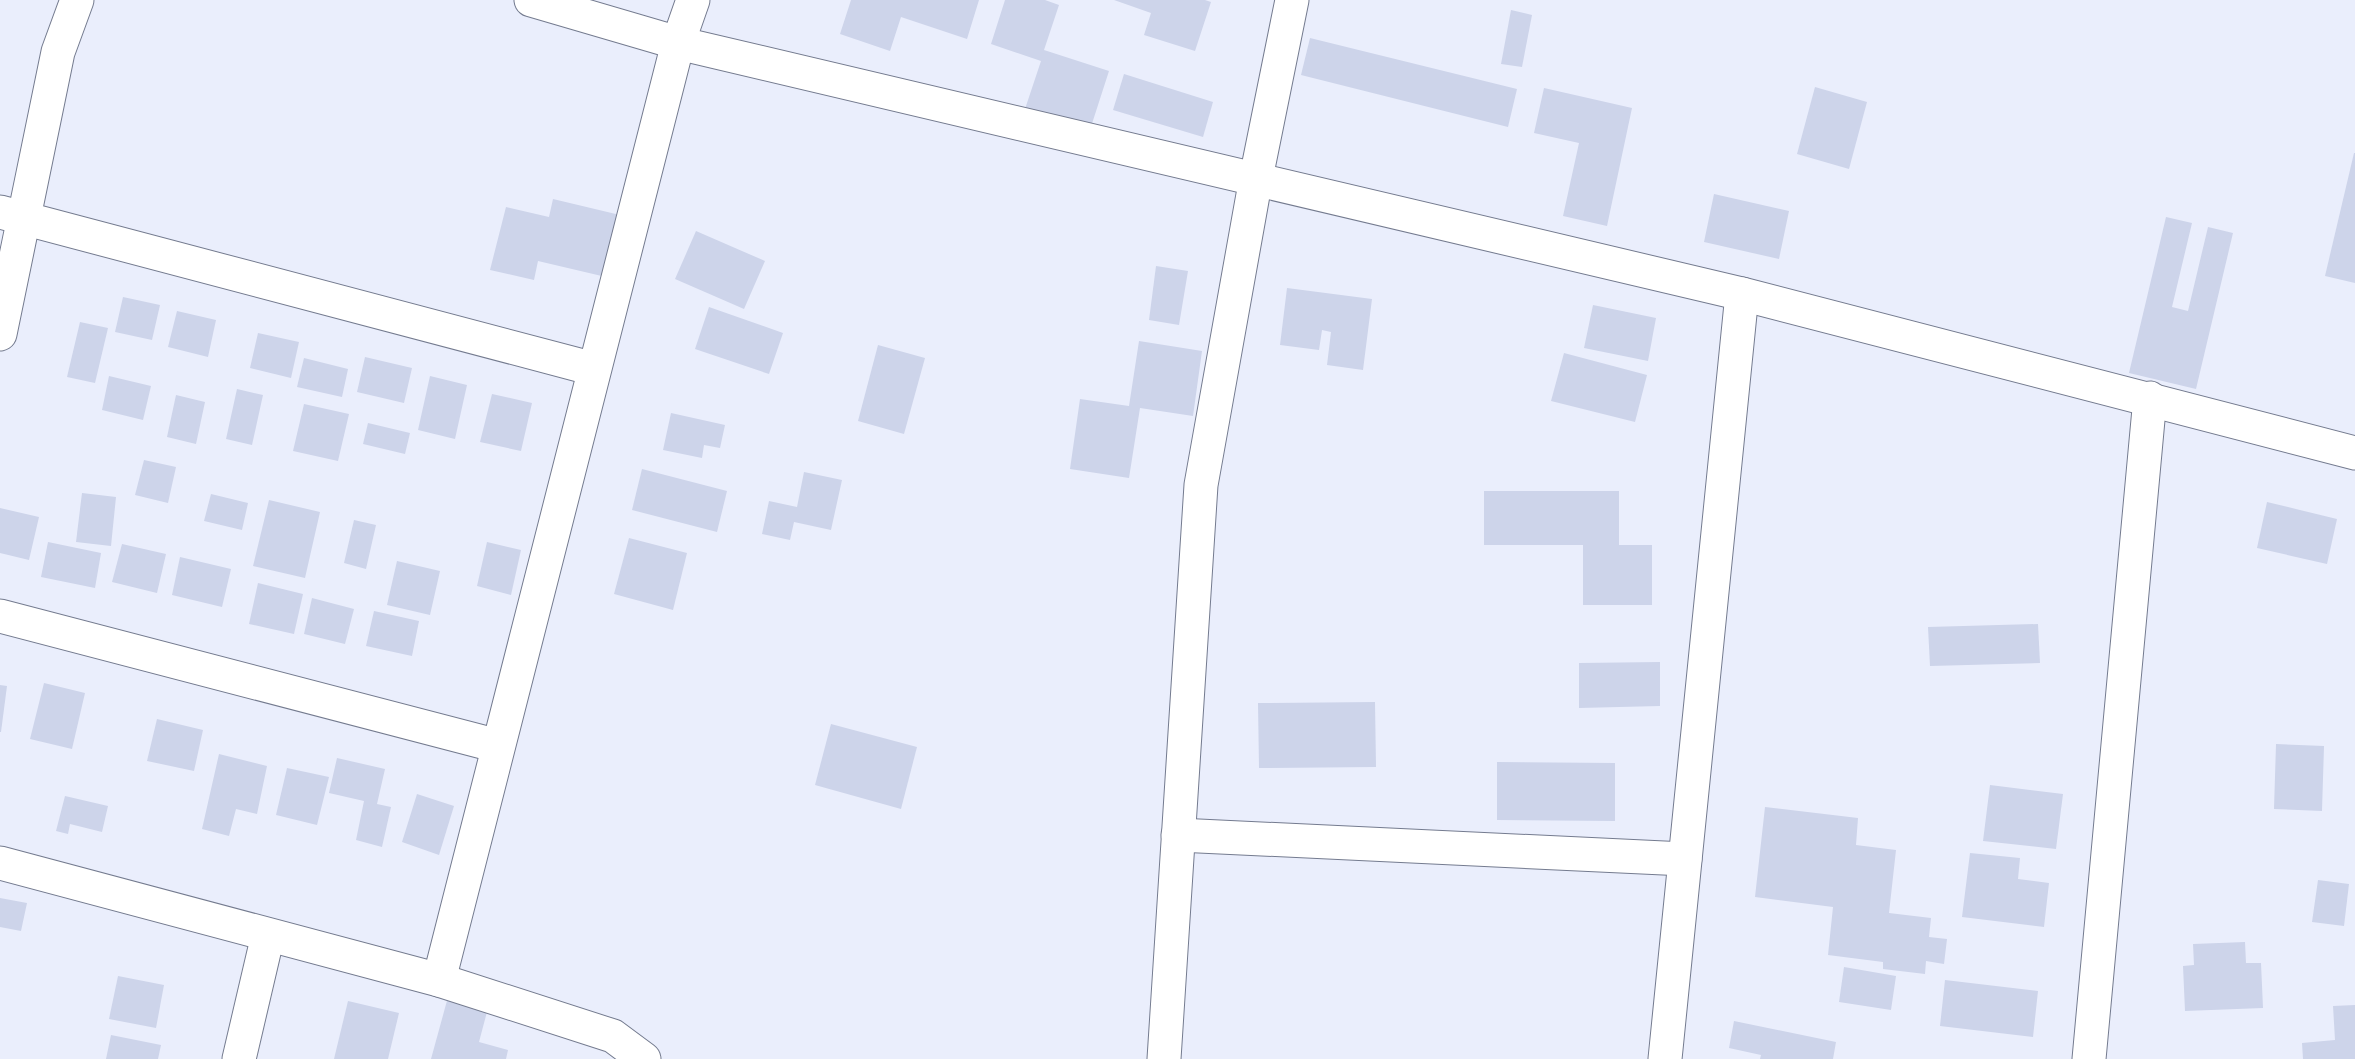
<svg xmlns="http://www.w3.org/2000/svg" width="2355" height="1059" viewBox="0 0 2355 1059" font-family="'Zilla Slab',serif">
  <rect width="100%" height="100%" fill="#eaeefc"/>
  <g fill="#cdd4ea">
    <polygon points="851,0 979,0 967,39 901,17 890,51 840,34"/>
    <polygon points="1005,0 1045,0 1059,5 1044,50 1109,71 1088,136 1023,115 1041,61 991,44"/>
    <polygon points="1114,0 1205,0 1211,2 1195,51 1144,35 1151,13"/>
    <polygon points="1511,10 1532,15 1522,67 1501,64"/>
    <polygon points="1310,38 1517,89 1508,127 1301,75"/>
    <polygon points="1124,74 1213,102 1203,137 1113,110"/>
    <polygon points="1815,87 1867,102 1849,169 1797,154"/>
    <polygon points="1544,88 1632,108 1607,226 1563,216 1579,143 1534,133"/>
    <polygon points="2354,153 2355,153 2355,283 2325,276"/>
    <polygon points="1714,194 1789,211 1779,259 1704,242"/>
    <polygon points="553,199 620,215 606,277 538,261 534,280 490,270 506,207 549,217"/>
    <polygon points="2166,217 2192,223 2172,307 2188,311 2208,227 2233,233 2196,389 2129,373"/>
    <polygon points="696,231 765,261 744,309 675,279"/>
    <polygon points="1156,266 1188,271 1179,325 1149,320"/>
    <polygon points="1287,288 1372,299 1363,370 1327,365 1331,332 1322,330 1319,350 1280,345"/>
    <polygon points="123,297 160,305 152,340 115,332"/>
    <polygon points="1593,305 1656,318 1648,361 1584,348"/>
    <polygon points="709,307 783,333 769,374 695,349"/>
    <polygon points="177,311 216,320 208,357 168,347"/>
    <polygon points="80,322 108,328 95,383 67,377"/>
    <polygon points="258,333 299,342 291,378 250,368"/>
    <polygon points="1139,341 1202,351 1193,416 1140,408 1129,478 1070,469 1080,399 1129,406"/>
    <polygon points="878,345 925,358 904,434 858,421"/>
    <polygon points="1564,353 1647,375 1635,422 1551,401"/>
    <polygon points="365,357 412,368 404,403 357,392"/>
    <polygon points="304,358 348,369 342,397 297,387"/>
    <polygon points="109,376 151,386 143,420 102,410"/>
    <polygon points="430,376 467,385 455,439 418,430"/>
    <polygon points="237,389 263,395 252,445 226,439"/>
    <polygon points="492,394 532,403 521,451 480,442"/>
    <polygon points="176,395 205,402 196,444 167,437"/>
    <polygon points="304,404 349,414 338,461 293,451"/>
    <polygon points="671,413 725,425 720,448 704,445 702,458 663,450"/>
    <polygon points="368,423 410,433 405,454 363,444"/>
    <polygon points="144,460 176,467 168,503 135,495"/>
    <polygon points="642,469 727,491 717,532 632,510"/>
    <polygon points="804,472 842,480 831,530 794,522 790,540 762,534 769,501 797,507"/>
    <polygon points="1484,491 1619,491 1619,545 1652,545 1652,605 1583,605 1583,545 1484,545"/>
    <polygon points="82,493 116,497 111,546 76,542"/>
    <polygon points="211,494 248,503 242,530 204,521"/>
    <polygon points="269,500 320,512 305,578 253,566"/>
    <polygon points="2267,502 2337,519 2327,564 2257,548"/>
    <polygon points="0,508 39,517 29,560 0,553"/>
    <polygon points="354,520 376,525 366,569 344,563"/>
    <polygon points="629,538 687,553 673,610 614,594"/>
    <polygon points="48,542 101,553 95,588 41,577"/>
    <polygon points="487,542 521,550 511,595 477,586"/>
    <polygon points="122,544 166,554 157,593 112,582"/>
    <polygon points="180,557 231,569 222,607 172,595"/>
    <polygon points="397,561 440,571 430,615 387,605"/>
    <polygon points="258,583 303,594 294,634 249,624"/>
    <polygon points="312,598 354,609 345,644 304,634"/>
    <polygon points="374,611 419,621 412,656 366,646"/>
    <polygon points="2038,624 2040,663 1930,666 1928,627"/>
    <polygon points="1660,662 1660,706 1579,708 1579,663"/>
    <polygon points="44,683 85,693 72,749 30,739"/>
    <polygon points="0,685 7,686 1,732 0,732"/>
    <polygon points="1375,702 1376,767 1259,768 1258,703"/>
    <polygon points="157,719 203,730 194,771 147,761"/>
    <polygon points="831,724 917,747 901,809 815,785"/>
    <polygon points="2276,744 2324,746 2322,811 2274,809"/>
    <polygon points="219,754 267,766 257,814 236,809 229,836 202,829"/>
    <polygon points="337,758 385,769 377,804 391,807 382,847 356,840 364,801 329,793"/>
    <polygon points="1497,762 1615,763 1615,821 1497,820"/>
    <polygon points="287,768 329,777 317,825 276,815"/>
    <polygon points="1990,785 2063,794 2056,849 1983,841"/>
    <polygon points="417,794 454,806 439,855 402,842"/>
    <polygon points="65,796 108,806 102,832 70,824 68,834 56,831"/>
    <polygon points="1765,807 1858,818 1856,845 1896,850 1889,913 1931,918 1929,937 1947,939 1944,964 1926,961 1925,974 1883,969 1883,962 1828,955 1833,907 1755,897"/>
    <polygon points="1970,853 2020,858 2018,879 2049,883 2044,927 1962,917"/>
    <polygon points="2318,880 2349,884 2344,926 2312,922"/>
    <polygon points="0,898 27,903 21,931 0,927"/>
    <polygon points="2245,942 2246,963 2261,963 2263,1008 2185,1011 2183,966 2194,965 2193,944"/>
    <polygon points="1844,967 1896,976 1891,1010 1839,1002"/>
    <polygon points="118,976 164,985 156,1028 109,1019"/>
    <polygon points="1945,980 2038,991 2033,1037 1940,1026"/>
    <polygon points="448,997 488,1008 479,1042 508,1050 506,1059 431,1059"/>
    <polygon points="348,1001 399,1013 388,1059 334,1059"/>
    <polygon points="2355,1005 2355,1059 2303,1059 2302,1043 2335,1040 2333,1006"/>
    <polygon points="1734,1021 1836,1042 1833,1059 1760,1059 1761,1055 1729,1048"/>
    <polygon points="111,1035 161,1045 158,1059 106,1059"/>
  </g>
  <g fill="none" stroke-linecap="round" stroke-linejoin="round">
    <g stroke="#747b8f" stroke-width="35">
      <g id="minor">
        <polyline points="531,0 678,43 1742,294 2355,453"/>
        <polyline points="0,212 594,369"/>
        <polyline points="0,334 58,52 77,0"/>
        <polyline points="0,616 498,746"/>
        <polyline points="1178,835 1685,859"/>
        <polyline points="0,863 439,980 613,1036 644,1059"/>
        <polyline points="439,980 678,43 693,0"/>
        <polyline points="239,1059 268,935"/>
        <polyline points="1164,1059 1201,485 1256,178 1292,0"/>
        <polyline points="1665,1059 1742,294"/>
        <polyline points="2089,1059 2150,398"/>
      </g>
    </g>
    <use href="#minor" stroke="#fff" stroke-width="33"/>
  </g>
</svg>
